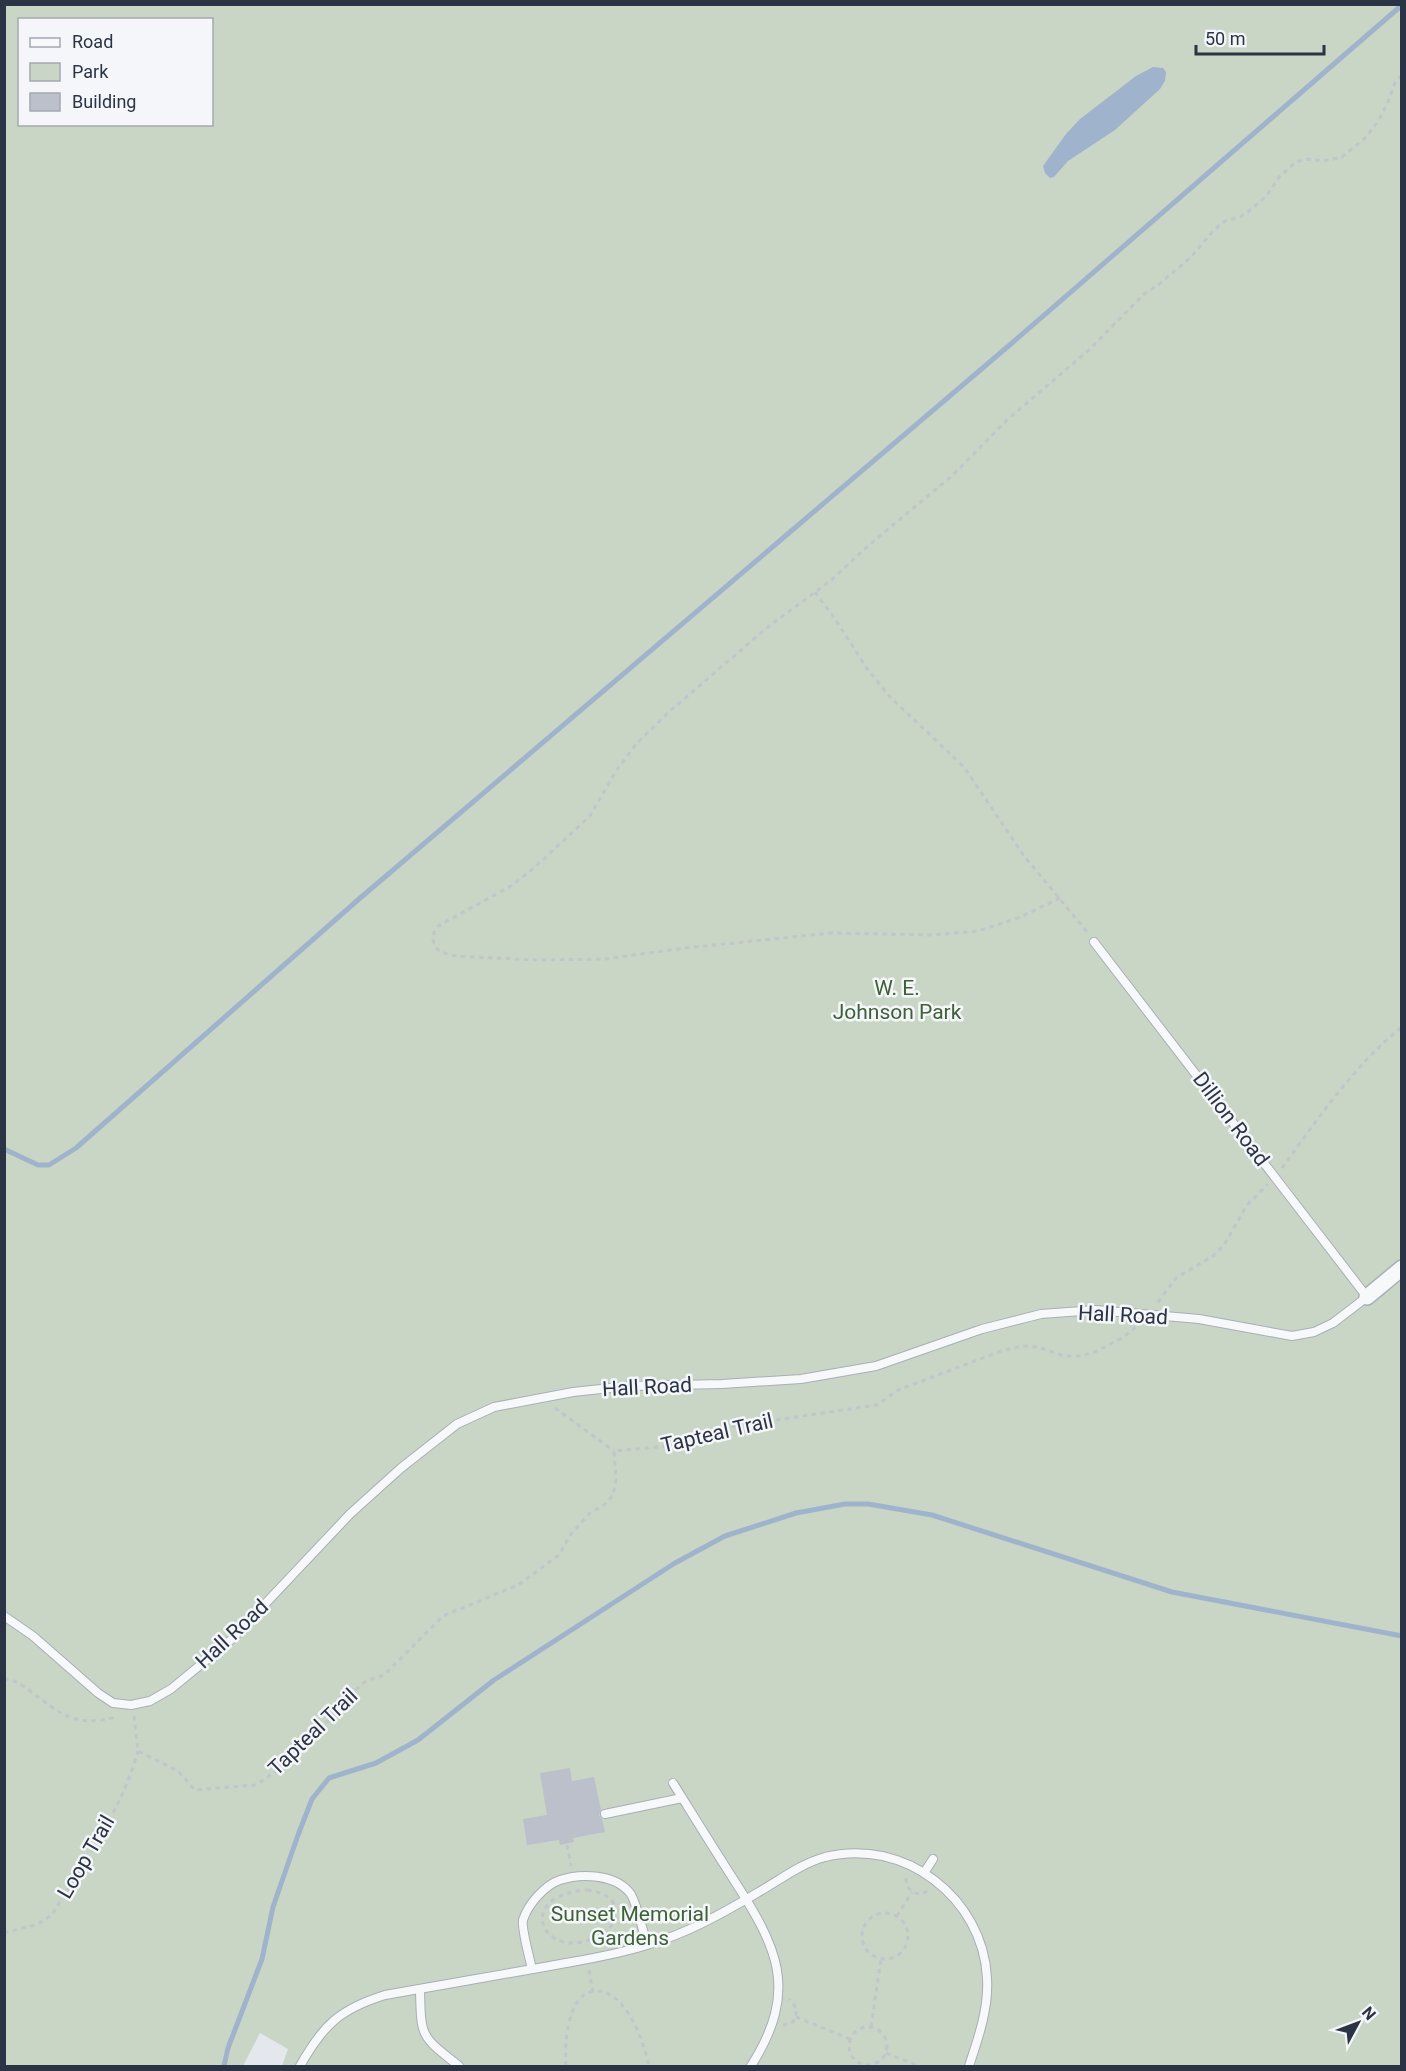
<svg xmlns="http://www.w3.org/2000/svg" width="1406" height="2071" viewBox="0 0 1406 2071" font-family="Roboto,sans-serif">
  <rect width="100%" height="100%" fill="#e4e7ec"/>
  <path fill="#c9d6c5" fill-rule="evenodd" d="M4,5H1401V2066H282L288,2049L260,2033L243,2066H5ZM20,20H212V124H20Z"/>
  <polygon fill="#9fb4cc" points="1153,67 1163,68 1166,72 1165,81 1160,89 1115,130 1068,161 1054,177 1050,178 1045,173 1043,166 1066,134 1080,119 1136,76"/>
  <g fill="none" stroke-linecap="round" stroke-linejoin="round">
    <g stroke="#9fb4cc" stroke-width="5">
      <polyline points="4,1149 38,1165 49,1165 76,1148 359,899 1012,343 1402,5"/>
      <polyline points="224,2066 228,2048 262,1959 273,1907 298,1835 312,1799 329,1778 376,1763 418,1740 494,1680 675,1563 725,1536 796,1513 845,1504 868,1504 932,1515 1172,1592 1402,1636"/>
    </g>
  </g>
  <polygon fill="#bbc0ca" points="570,1768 572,1781 594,1777 601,1810 599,1815 602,1819 605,1832 573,1838 574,1842 560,1845 559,1840 527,1845 523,1819 547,1815 540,1773"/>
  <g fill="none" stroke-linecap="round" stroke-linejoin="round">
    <g stroke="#a9aeb7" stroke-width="10">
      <g id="service">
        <polyline points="4,1616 33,1636 98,1693 113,1703 131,1705 150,1701 171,1689 232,1639 350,1514 401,1468 457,1424 494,1407 573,1392 629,1386 722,1384 801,1379 876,1366 982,1329 1041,1314 1096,1310 1199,1319 1292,1336 1314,1332 1333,1323 1367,1297 1094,942"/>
        <path d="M673,1783C693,1815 712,1846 732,1877C777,1947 800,1989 751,2066"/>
        <polyline points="605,1814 682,1798"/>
        <polyline points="924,1873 933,1859"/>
        <path d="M532,1969C530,1960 521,1927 523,1920C528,1904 545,1885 560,1880C581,1873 615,1874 630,1893C636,1900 644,1935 647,1945"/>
        <path d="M420,1990C421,2038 421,2036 459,2066"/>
        <path d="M300,2066C323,2025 340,2009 385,1995C440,1985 495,1976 550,1966C582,1960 616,1955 647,1945C686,1934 723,1913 757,1893C780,1880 800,1864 825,1857C904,1837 983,1898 987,1978C989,2008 978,2039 969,2066"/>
      </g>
    </g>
    <g stroke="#a9aeb7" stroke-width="18">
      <polyline id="minor" points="1367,1297 1402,1268"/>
    </g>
    <g stroke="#c2c5cb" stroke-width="3" stroke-dasharray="4.5 4.5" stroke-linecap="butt">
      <polyline points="815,592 835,619 868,670 892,699 964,767 1024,856 1088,933"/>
      <polyline points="1060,898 1018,918 978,931 933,935 831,933 685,948 605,959 537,960 455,956 441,952 436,948 433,940 434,932 438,926 511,886 534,868 590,816 616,771 637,743 669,712 769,626 829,582 869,545 953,475 1007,420 1089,350 1143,295 1158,285 1191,257 1214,230 1225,221 1240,217 1252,209 1267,195 1280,176 1296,162 1307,159 1323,161 1342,157 1365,138 1377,123 1387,104 1395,83 1402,75"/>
      <path d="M1282,1168C1317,1120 1355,1064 1402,1027"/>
      <polyline points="1158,1302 1176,1278 1213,1256 1224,1245 1247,1205 1268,1184"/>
      <polyline points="555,1408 614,1451"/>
      <path d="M4,1679C14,1679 22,1685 30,1691C61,1714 75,1728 116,1717"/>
      <polyline points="134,1716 138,1751 178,1771 195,1790 256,1785 282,1767 297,1745 327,1722 347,1697 366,1681 384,1675 443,1616 518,1585 559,1555 571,1534 590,1513 604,1505 613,1495 616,1479 614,1451 669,1446 735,1426 877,1405 898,1390 1004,1350 1023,1346 1038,1347 1064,1356 1079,1356 1093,1353 1124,1337 1138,1325"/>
      <polyline points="567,1845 571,1866"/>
      <path d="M906,1878C906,1888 912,1894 922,1894L929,1890"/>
      <path d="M587,1890C604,1892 614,1898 618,1914C614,1925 607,1932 596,1937C543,1963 512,1895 587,1890Z"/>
      <circle cx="885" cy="1936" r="23"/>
      <polyline points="897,1916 912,1892"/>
      <path d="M4,1933L38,1924L52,1915C83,1863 122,1810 138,1751"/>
      <polyline points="589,1970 593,1992"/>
      <polyline points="796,2017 850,2039"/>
      <polyline points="783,2025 791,2024 796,2018 796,2007 789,1999"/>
      <polyline points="871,2027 881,1959"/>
      <circle cx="868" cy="2046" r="19"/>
      <polyline points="886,2053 919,2066"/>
      <path d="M566,2066C564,2047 567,1991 596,1991C627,1991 644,2043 649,2066"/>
    </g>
    <use href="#service" stroke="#f7f8fa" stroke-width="8"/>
    <use href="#minor" stroke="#f7f8fa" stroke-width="15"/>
  </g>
  <g text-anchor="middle" stroke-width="5" stroke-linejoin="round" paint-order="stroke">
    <g font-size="21" fill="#3f6138" stroke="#f4f6f9">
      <text x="897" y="995">W. E.<tspan x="897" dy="24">Johnson Park</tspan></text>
      <text x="630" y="1921">Sunset Memorial<tspan x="630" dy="24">Gardens</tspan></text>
    </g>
    <g font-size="21" fill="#2b3445" stroke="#f4f6f9">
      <text transform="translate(1231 1119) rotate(53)" y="7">Dillion Road</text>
      <text transform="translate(1123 1315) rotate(3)" y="7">Hall Road</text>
      <text transform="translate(647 1387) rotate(-3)" y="7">Hall Road</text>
      <text transform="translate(717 1433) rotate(-13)" y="7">Tapteal Trail</text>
      <text transform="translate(232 1634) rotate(-43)" y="7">Hall Road</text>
      <text transform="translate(313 1732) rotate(-44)" y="7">Tapteal Trail</text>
      <text transform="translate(86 1857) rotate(-60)" y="7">Loop Trail</text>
    </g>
  </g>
  <rect width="1406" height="2071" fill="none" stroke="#2b3445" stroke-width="12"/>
  <rect x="18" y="18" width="195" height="108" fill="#f4f6f9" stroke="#a4a8b1" stroke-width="1.5"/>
  <rect x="30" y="38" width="30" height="9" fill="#f7f8fa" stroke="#a4a8b1" stroke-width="1.5"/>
  <text x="72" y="48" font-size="18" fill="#2b3445">Road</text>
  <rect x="30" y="63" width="30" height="18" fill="#c9d6c5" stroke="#a4a8b1" stroke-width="1.5"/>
  <text x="72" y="78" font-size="18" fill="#2b3445">Park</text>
  <rect x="30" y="93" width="30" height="18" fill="#bbc0ca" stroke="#a4a8b1" stroke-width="1.5"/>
  <text x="72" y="108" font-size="18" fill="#2b3445">Building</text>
  <g transform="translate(1358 2023) rotate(49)" stroke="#f4f6f9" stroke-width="4.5" paint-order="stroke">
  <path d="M0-4.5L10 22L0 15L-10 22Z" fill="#2b3445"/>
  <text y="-9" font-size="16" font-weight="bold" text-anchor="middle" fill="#2b3445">N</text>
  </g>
  <path d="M1196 45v9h128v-9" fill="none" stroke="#2b3445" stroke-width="3"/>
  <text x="1205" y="45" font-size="18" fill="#2b3445" stroke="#f4f6f9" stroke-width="4.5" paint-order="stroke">50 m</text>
</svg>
